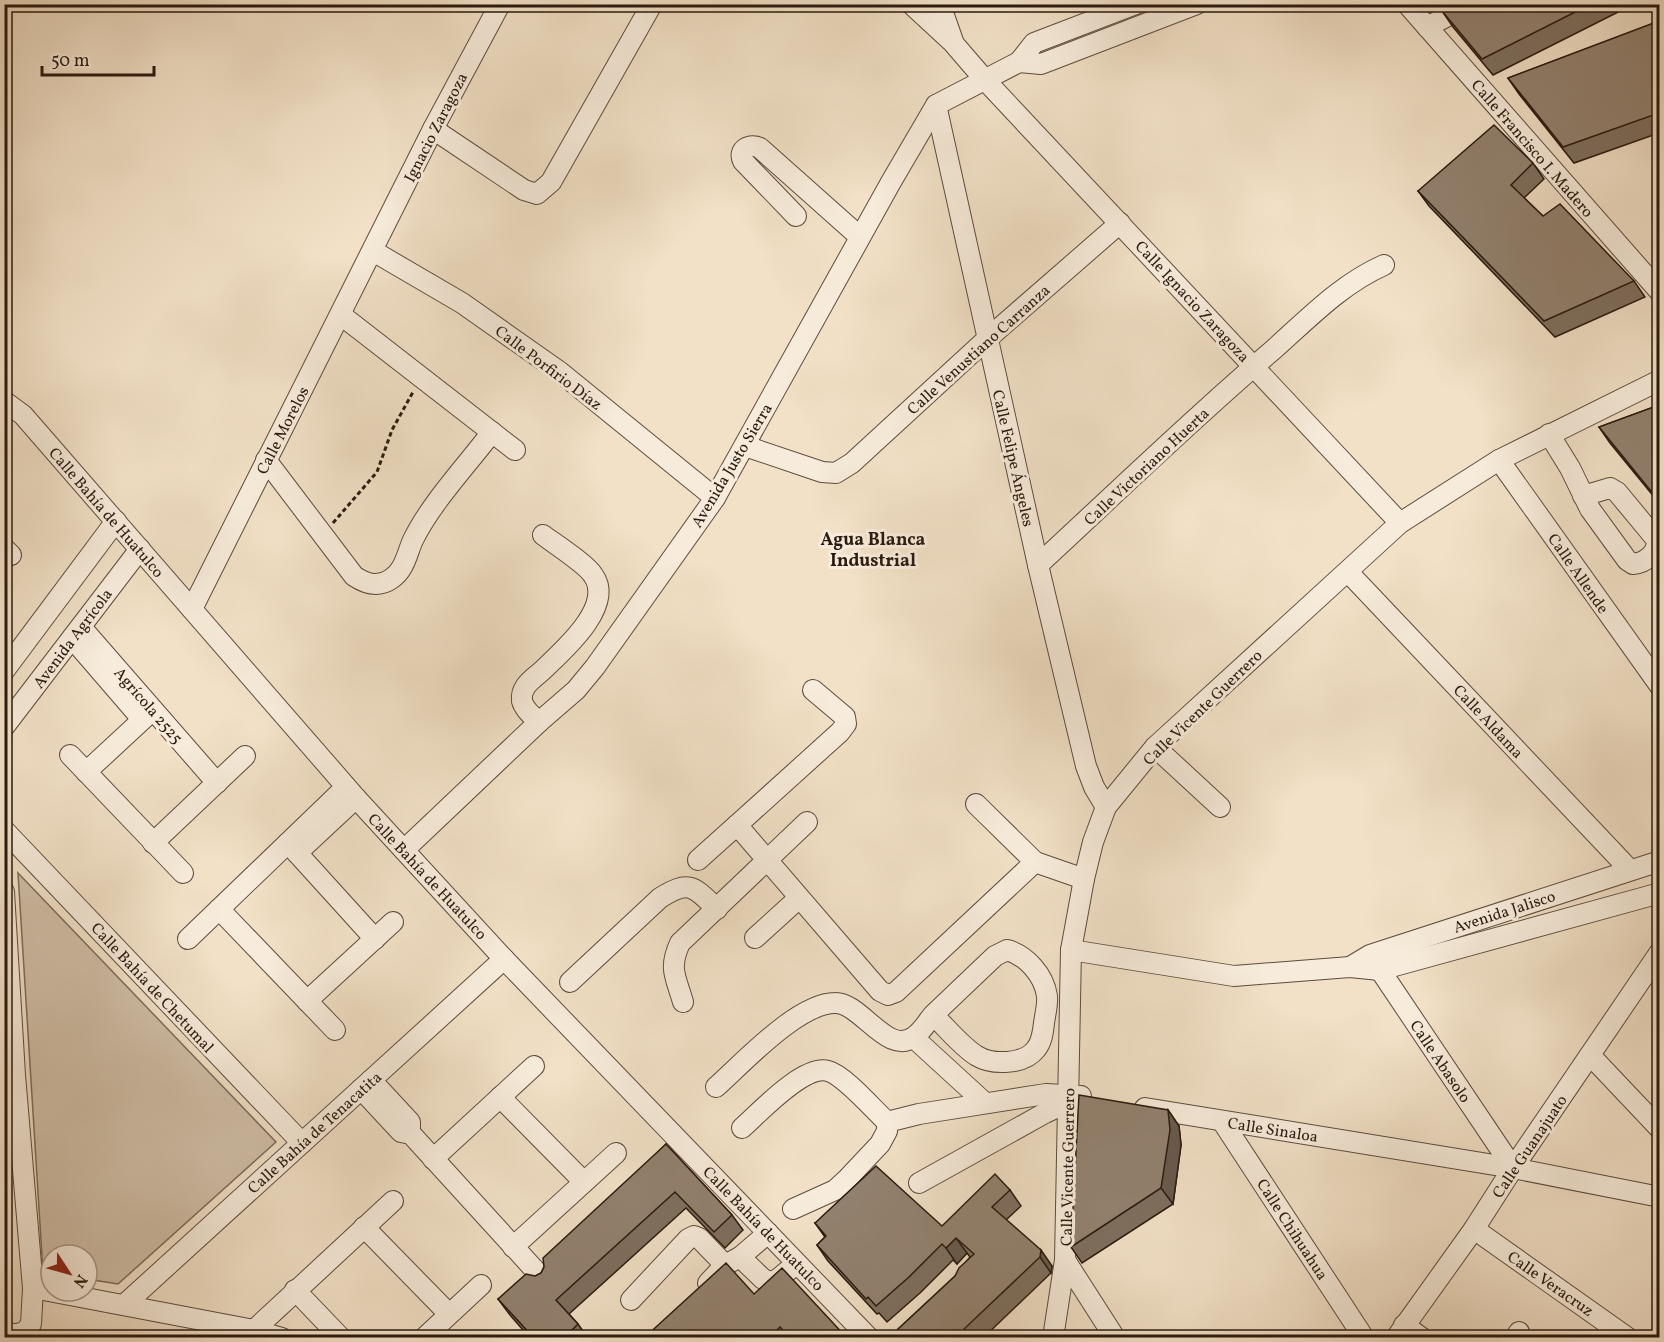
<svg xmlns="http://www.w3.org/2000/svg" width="1664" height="1342" viewBox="0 0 1664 1342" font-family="Vollkorn,serif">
  <rect width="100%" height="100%" fill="#f2e1c7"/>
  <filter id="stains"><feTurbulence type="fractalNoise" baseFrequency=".00333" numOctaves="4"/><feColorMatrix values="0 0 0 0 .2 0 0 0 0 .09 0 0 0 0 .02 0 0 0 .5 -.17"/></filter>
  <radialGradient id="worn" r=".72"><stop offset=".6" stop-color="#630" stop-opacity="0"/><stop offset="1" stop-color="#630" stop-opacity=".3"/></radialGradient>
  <polygon fill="#d0bfa8" stroke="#7d6c5c" stroke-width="1.5" points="18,873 276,1142 118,1284 87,1279 87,1255 51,1255 51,1273 43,1272"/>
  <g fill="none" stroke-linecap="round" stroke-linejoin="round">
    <g stroke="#5c4c3e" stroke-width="22">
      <g id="minor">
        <polyline points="911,4 951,41"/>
        <polyline points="940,4 954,44 985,80 1400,523"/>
        <polyline points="1407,4 1660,292"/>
        <polyline points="1427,27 1470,4"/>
        <polyline points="1019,62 1041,64 1197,4"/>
        <polyline points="936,105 1038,565 1086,766 1094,787 1106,807"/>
        <polyline points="433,129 524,190 537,194 551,182 652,4"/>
        <path d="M796,216L743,161C737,149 751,143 760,148L860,237"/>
        <polyline points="373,251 462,303 560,372 715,498"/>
        <polyline points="341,315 515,450"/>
        <polyline points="4,401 23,415 356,798 504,959 869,1338"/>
        <path d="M1549,434L1570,468L1590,509L1627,560L1633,564C1645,563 1660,552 1656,539L1617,492L1610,488L1583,496"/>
        <polyline points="745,446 822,472 836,473 852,463 987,339 1120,223"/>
        <path d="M266,460L354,576C366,584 378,588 391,579C405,570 407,553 413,540C431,503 467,465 492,432"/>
        <polyline points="1499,460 1660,686"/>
        <polyline points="4,548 11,555"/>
        <path d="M1038,565C1116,493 1192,419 1273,350C1308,319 1341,284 1384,265"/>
        <polyline points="1348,572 1630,870"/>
        <polyline points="192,609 433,129 500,4"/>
        <polyline points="81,627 217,783"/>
        <polyline points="72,638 141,718"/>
        <polyline points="4,671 116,521"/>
        <polyline points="813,690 845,717 846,724 840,732 737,825 880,991 888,995 896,992 1035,862 1084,879"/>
        <path d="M539,722C533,717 524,709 522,701C520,685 535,678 545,668C565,649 615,605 593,575C586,564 555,544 543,535"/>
        <polyline points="4,727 140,549"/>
        <polyline points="1155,747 1220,807"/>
        <polyline points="70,755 183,873"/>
        <polyline points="86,772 153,710"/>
        <polyline points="976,804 1035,862"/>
        <polyline points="4,830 302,1143"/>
        <polyline points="153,843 245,756"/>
        <polyline points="288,843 375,939"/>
        <polyline points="404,850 539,722 576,690 595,667 715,498 891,182 936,105 1019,62 1034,43 1136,4"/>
        <polyline points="297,853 356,798"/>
        <polyline points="698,860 737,825"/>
        <polyline points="4,892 15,1075 33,1288 31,1324 25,1332 13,1335 4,1330"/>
        <polyline points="219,909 335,1030"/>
        <polyline points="755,938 799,898"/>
        <polyline points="188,939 346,787"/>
        <polyline points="1071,950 1234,976 1350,967 1380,970 1660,893"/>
        <polyline points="1374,961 1513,1168"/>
        <polyline points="1350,967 1370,955 1660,861"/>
        <path d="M570,982L660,898C690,879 694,887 717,909"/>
        <polyline points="307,1001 393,922"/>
        <path d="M683,1002C676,977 668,969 680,943L807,822"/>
        <polyline points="914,1038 985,1103"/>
        <polyline points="1590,1055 1660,1129"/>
        <polyline points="371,1080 410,1122 410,1128"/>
        <path d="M716,1087C743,1063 798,1003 835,1003C861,1002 888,1058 915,1036C922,1031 928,1021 933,1015C946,1027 962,1047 977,1056C992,1065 1024,1065 1036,1049C1042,1042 1043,1032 1044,1023C1045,1015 1048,1004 1047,996C1044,975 1026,955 1007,950L995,956L933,1015"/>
        <polyline points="361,1089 401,1132 411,1134 544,1280"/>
        <polyline points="500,1097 584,1182"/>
        <polyline points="1145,1108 1513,1168 1660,1197"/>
        <polyline points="1222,1121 1364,1338"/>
        <polyline points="887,1122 919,1114 1046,1094 1081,1096"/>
        <path d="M742,1128C759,1113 804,1064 828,1071C844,1075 874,1110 887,1122V1131L880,1144L847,1179L835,1190L793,1209"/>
        <polyline points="433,1159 534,1066"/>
        <polyline points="919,1183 1045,1113 1068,1102"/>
        <polyline points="364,1227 449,1314"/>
        <polyline points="1474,1229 1628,1338"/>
        <polyline points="513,1247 616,1153"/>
        <polyline points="740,1257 768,1233"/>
        <polyline points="1065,1260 1115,1338"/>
        <polyline points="708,1283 725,1265 740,1257 763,1279 771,1282 778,1279 790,1269"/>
        <polyline points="33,1288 254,1330 282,1338"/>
        <polyline points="295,1290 341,1338"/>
        <polyline points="631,1300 688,1239 694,1236 699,1238 725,1265"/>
        <polyline points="124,1305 504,959"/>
        <polyline points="1404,1325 1422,1338"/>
        <polyline points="254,1330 393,1201"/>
        <polyline points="424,1338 481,1285"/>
        <polyline points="1053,1338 1065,1260 1071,950 1084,879 1093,842 1106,807 1155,747 1400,523 1499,460 1660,380"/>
        <polyline points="1396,1338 1474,1229 1513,1168 1660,952"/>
        <polyline points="1515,1338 1519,1332"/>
      </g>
    </g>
    <polyline stroke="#2a1a10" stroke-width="3" stroke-dasharray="4.5 3" stroke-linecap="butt" points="333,523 377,472 392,430 413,392"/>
    <use href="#minor" stroke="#f7ecdb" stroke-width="20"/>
  </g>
  <g fill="#7e6f5f" stroke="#2a1a10" stroke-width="1.5">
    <polygon points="1454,4 1634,4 1493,75 1453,27 1442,11"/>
    <polygon points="1659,21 1659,133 1574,163 1519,94 1508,78"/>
    <polygon points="1533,163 1544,179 1524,198 1543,216 1634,281 1645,297 1555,337 1429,206 1418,191"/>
    <polygon points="1659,405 1659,503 1610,443 1599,427"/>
    <polygon points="1168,1110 1179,1126 1181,1145 1173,1204 1082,1263 1071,1247"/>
    <polygon points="666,1144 732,1215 743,1230 725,1248 686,1208 569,1314 578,1324 588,1338 530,1338 510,1315 498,1299 541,1273 544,1267"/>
    <polygon points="1010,1190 1021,1206 1006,1220 1052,1266 1051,1273 983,1338 900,1338 896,1331 955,1276 970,1257 967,1253 957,1264 953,1260 920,1293 887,1322 879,1313 877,1314 828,1261 817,1245 825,1237 815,1223 942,1226"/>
    <polygon points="754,1294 847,1338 644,1338"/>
  </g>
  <g fill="#665a4e" stroke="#2a1a10" stroke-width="1.5">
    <polygon points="1168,1110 1179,1126 1181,1145 1173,1204 1161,1188"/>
    <polygon points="956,1238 967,1253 957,1264 946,1248"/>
    <polygon points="1041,1250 1052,1266 1051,1273 1040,1257"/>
  </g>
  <g fill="#92816f" stroke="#2a1a10" stroke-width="1.5">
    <polygon points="1454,4 1591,4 1482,59 1442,11"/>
    <polygon points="1659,21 1659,113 1563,147 1508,78"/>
    <polygon points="1494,125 1533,163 1511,185 1543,216 1560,204 1634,281 1544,321 1418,191"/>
    <polygon points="1659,405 1659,501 1599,427"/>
    <polygon points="1079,1095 1168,1110 1170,1130 1161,1188 1071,1247"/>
    <polygon points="666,1144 732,1215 714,1232 675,1192 556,1300 578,1324 564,1338 534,1338 498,1299 526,1274 535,1276 541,1273 544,1267 543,1258"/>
    <polygon points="876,1166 942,1226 995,1174 1010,1190 992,1207 1041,1250 1040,1257 964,1329 971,1338 902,1338 896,1331 955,1276 959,1268 974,1254 956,1238 946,1248 942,1244 909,1277 876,1306 868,1297 866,1299 817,1245 826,1236 815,1223"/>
    <polygon points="726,1263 754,1294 782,1268 847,1338 790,1338 780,1327 768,1338 644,1338"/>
  </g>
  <g text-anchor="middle" stroke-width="6" stroke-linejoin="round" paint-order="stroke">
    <g font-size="16" fill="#2a1a10" stroke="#f7ecdb">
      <text transform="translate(435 127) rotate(-63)" y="6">Ignacio Zaragoza</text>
      <text transform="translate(1533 148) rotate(49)" y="6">Calle Francisco I. Madero</text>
      <text transform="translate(1193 301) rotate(47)" y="6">Calle Ignacio Zaragoza</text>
      <text transform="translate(978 349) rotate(-42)" y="6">Calle Venustiano Carranza</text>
      <text transform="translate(549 367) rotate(37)" y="6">Calle Porfirio Díaz</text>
      <text transform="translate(282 430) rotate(-63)" y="6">Calle Morelos</text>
      <text transform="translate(1014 458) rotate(77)" y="6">Calle Felipe Ángeles</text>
      <text transform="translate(731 465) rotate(-59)" y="6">Avenida Justo Sierra</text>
      <text transform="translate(1146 466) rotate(-43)" y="6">Calle Victoriano Huerta</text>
      <text transform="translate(107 512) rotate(49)" y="6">Calle Bahía de Huatulco</text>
      <text transform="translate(1579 573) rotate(55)" y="6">Calle Allende</text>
      <text transform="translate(72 638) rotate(-53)" y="6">Avenida Agrícola</text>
      <text transform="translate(149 705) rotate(49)" y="6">Agrícola 2525</text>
      <text transform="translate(1202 707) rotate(-44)" y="6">Calle Vicente Guerrero</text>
      <text transform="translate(1489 721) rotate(47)" y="6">Calle Aldama</text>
      <text transform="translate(428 876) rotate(47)" y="6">Calle Bahía de Huatulco</text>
      <text transform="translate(1504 911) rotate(-18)" y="6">Avenida Jalisco</text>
      <text transform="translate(153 987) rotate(47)" y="6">Calle Bahía de Chetumal</text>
      <text transform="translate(1441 1061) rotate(56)" y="6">Calle Abasolo</text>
      <text transform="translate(1273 1129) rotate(9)" y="6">Calle Sinaloa</text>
      <text transform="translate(314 1132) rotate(-42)" y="6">Calle Bahía de Tenacatita</text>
      <text transform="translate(1529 1146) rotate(-56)" y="6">Calle Guanajuato</text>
      <text transform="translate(1067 1167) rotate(-89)" y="6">Calle Vicente Guerrero</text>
      <text transform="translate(764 1228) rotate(46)" y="6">Calle Bahía de Huatulco</text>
      <text transform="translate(1293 1229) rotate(57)" y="6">Calle Chihuahua</text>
      <text transform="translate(1551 1283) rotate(35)" y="6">Calle Veracruz</text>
    </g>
    <g font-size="18" font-weight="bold" fill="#2a1a10" stroke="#f7ecdb">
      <text x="873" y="545">Agua Blanca<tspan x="873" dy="21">Industrial</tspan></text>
    </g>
  </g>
  <rect width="1664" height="1342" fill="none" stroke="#f2e1c7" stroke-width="24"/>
  <rect x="6" y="6" width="1652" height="1330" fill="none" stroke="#2a1a10" stroke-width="3"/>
  <rect x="12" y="12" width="1640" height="1318" fill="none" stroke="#2a1a10" stroke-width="1.5"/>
  <g transform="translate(69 1273) rotate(126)"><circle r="28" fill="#f7ecdb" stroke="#a5988a" stroke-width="1.5"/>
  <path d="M0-4.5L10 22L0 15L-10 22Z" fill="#8f2418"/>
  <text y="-9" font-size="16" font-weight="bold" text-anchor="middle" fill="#2a1a10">N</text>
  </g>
  <path d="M42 66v9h112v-9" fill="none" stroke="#2a1a10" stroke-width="3"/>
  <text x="51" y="66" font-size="18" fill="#2a1a10" stroke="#f7ecdb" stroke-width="4.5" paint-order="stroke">50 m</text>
  <rect width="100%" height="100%" filter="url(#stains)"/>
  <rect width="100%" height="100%" fill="url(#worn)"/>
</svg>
